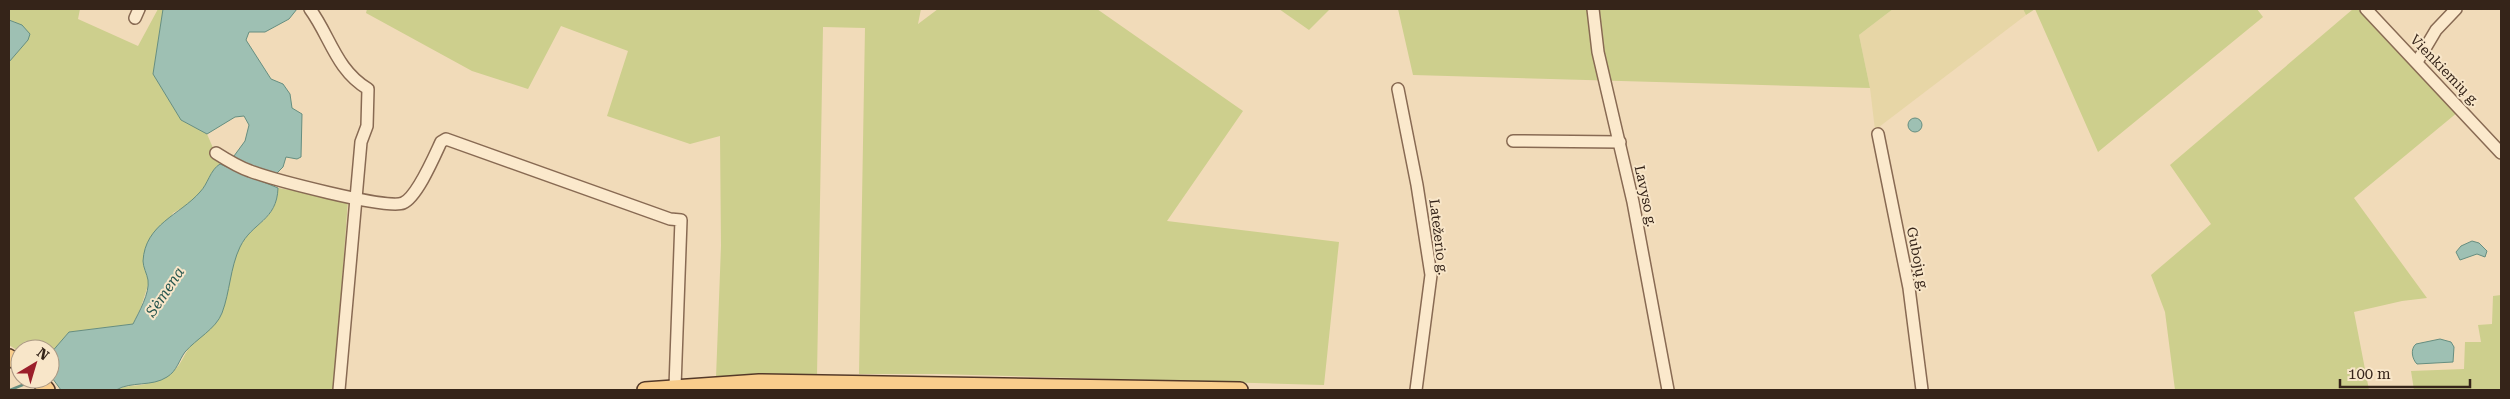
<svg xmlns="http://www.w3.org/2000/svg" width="2510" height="399" viewBox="0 0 2510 399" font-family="'Roboto Serif',serif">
  <rect width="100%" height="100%" fill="#f1dbb9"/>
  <polygon fill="#e7d6a6" points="1893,9 2023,9 2026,15 1875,130 1870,88 1859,35"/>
  <g fill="#cdcf8d">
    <polygon points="9,9 80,9 78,19 138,46 158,9 163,9 153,74 181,120 207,134 220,164 216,167 202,190 189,204 173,213 143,262 149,282 141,307 133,324 69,332 50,354 50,349 20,349 20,352 9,345 9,62 21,48 15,22 9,20"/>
    <polygon points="367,9 921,9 918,24 938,9 1097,9 1243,111 1167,221 1339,242 1324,385 936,374 859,374 865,28 823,27 817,376 716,378 721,246 720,136 690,144 607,116 628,51 561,26 528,89 472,71 366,13"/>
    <polygon points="1279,9 1330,9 1309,30"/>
    <polygon points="1398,9 1893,9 1859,35 1870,88 1413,75"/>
    <polygon points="2023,9 2257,9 2263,17 2098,152 2035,9 2026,15"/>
    <polygon points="2353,9 2359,9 2458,112 2354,198 2427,298 2402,301 2354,312 2369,390 2175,390 2165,312 2151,275 2211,224 2170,165"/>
    <path d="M278,188L348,200L334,390H116C127,384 138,387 149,383C157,381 167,376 173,371C181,366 185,351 193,343C202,334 217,327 222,313C230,290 229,260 244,240C259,220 277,218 278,188Z"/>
    <polygon points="2501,295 2501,390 2414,390 2411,371 2464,369 2465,342 2481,342 2478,325 2492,324 2493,296"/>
  </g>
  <g fill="#9ec0b3" stroke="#668e80">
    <polygon points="163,9 297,9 289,19 265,32 249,32 246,40 271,79 283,84 290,94 292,108 302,114 301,157 297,159 286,157 283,167 275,175 235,161 234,156 245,141 249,125 244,116 235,117 207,134 181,120 153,74"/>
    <polygon points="9,20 22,25 30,34 28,40 9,62"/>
    <circle cx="1915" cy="125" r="7"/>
    <path d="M220,164L278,188C277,221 252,222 240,247C230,268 230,292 222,313C216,329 196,339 185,352C179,360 177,371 167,377C152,387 131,381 116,390H61L50,375V354L69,332L133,324C139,312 150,293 148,280C147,274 143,267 143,261C145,224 180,215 200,192C208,184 210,170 220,164Z"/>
    <polygon points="2472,241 2479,243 2487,251 2485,257 2477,254 2460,260 2456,252 2461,246"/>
    <path d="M2440,339L2451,342L2454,347L2453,362L2417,364C2412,359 2410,349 2416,344Z"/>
  </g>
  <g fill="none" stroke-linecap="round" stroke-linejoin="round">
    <polyline stroke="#668e80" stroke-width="2.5" points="10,390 30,382"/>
    <g stroke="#886a53" stroke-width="14">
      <g id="minor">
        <path d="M310,9C330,36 336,70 368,89L367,126L361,142L339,390"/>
        <polyline points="1593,9 1598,52 1633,202 1668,390"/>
        <polyline points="2366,9 2501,153"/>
        <polyline points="135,18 139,9"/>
        <polyline points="2417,62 2436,30 2456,9"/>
        <polyline points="1398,89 1417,185 1431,275 1416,390"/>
        <polyline points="1878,134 1909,288 1922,390"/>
        <polyline points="1513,141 1620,142"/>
        <path d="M216,153C227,160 238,167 250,171C271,179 387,210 403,203C417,197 434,157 441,142L446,139L670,219L681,220L675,387"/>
      </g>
    </g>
    <g stroke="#543928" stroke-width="18">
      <g id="major">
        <polyline points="9,357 20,364"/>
        <polyline points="38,379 47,390"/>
        <polyline points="645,390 759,382 1240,390"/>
      </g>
    </g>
    <use href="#minor" stroke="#fbe9cc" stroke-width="11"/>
    <use href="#major" stroke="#f9cd8c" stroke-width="15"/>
  </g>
  <g text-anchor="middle" stroke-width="4" stroke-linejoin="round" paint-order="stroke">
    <g font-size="14" fill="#352419" stroke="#f8e6c9">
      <text transform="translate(2445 70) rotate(46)" y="5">Vienkiemių g.</text>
      <text transform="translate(1646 196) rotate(78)" y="5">Lavyso g.</text>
      <text transform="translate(1439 237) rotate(83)" y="5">Latežerio g.</text>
      <text transform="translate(1918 259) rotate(79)" y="5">Gubojų g.</text>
    </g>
    <g font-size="15" font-style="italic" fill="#27564f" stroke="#f8e6c9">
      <text transform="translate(165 292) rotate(-56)" y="5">Sėmena</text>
    </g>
  </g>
  <rect width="2510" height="399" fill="none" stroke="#352419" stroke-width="20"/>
  <g transform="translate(35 364) rotate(38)"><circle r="24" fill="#f8e6c9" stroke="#aa9883"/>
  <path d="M0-4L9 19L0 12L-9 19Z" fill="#9b1f2a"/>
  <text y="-8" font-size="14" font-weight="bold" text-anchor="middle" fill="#352419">N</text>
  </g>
  <path d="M2340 379v8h130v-8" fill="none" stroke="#352419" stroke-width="2.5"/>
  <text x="2348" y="379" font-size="15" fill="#352419" stroke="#f8e6c9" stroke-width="4" paint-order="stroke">100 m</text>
</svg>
